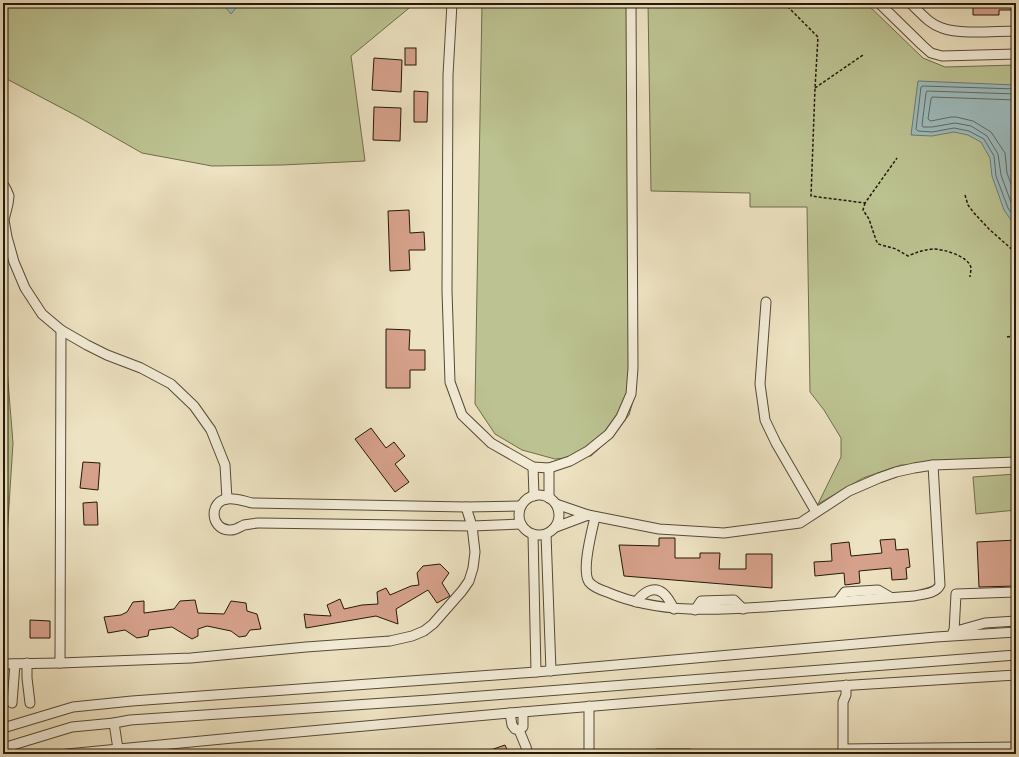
<svg xmlns="http://www.w3.org/2000/svg" width="1019" height="757" viewBox="0 0 1019 757" font-family="'Libre Caslon Text',serif">
  <rect width="100%" height="100%" fill="#ede2c1"/>
  <filter id="stains"><feTurbulence type="fractalNoise" baseFrequency=".005" numOctaves="4"/><feColorMatrix values="0 0 0 0 .2 0 0 0 0 .09 0 0 0 0 .02 0 0 0 .5 -.17"/></filter>
  <radialGradient id="worn" r=".72"><stop offset=".6" stop-color="#630" stop-opacity="0"/><stop offset="1" stop-color="#630" stop-opacity=".3"/></radialGradient>
  <g fill="#bcc291" stroke="#706d4d">
    <polygon points="3,3 414,3 414,4 351,56 365,161 282,165 212,166 142,153 77,116 3,77"/>
    <polygon points="482,3 627,3 635,394 629,415 613,436 591,456 555,459 522,450 495,434 475,404"/>
    <polygon points="648,3 866,3 923,58 945,67 1016,65 1016,459 901,465 863,478 818,504 841,457 841,438 824,410 810,392 807,207 750,207 750,193 651,191"/>
    <polygon points="3,319 13,443 5,569 3,569"/>
    <polygon points="1016,474 1016,510 976,514 973,477"/>
  </g>
  <g fill="#9dbbbd" stroke="#6d7a75">
    <polygon points="222,3 240,3 231,14"/>
    <polygon points="918,81 1016,85 1016,227 1004,210 992,176 990,158 981,142 968,135 954,132 932,136 911,135"/>
  </g>
  <g fill="none" stroke-linecap="round" stroke-linejoin="round">
    <g stroke="#616a63" stroke-width="1">
      <polyline points="1016,89 923,86 921,87 916,129 918,131 932,132 954,128 969,131 984,139 994,156 996,176 1008,208 1016,220"/>
      <polyline points="1016,94 927,91 926,93 922,125 923,127 932,127 955,123 971,126 987,136 998,154 1001,175 1012,205 1016,211"/>
      <polyline points="1016,100 932,97 931,99 928,119 929,120 931,121 951,117 956,117 973,121 991,132 1005,153 1007,173 1016,198"/>
    </g>
  </g>
  <g fill="#d6a18b" stroke="#251809">
    <polygon points="973,3 1016,3 1016,10 999,10 999,15 973,15"/>
    <rect x="405" y="48" width="11" height="17"/>
    <polygon points="374,58 402,60 401,92 372,90"/>
    <polygon points="414,91 428,92 427,122 414,122"/>
    <polygon points="374,107 401,108 400,141 373,140"/>
    <polygon points="409,210 410,233 424,232 425,250 409,250 410,270 390,271 388,211"/>
    <polygon points="386,329 410,330 409,350 425,350 425,370 410,370 410,388 386,388"/>
    <polygon points="371,428 386,448 394,442 405,456 395,464 409,482 395,492 355,439"/>
    <polygon points="83,462 100,463 98,490 80,488"/>
    <polygon points="97,502 98,525 84,525 83,503"/>
    <polygon points="659,538 675,538 675,558 700,558 700,553 720,553 719,569 746,569 746,554 772,554 772,588 624,576 619,545 659,546"/>
    <polygon points="895,539 896,550 908,549 910,567 906,568 907,579 892,580 891,568 859,571 860,583 845,585 844,573 815,576 814,562 832,561 831,544 849,542 851,556 882,553 880,540"/>
    <polygon points="1016,540 1016,586 979,587 977,542"/>
    <polygon points="440,564 449,573 442,583 450,596 437,603 428,590 396,609 398,624 376,616 306,628 304,614 313,615 331,616 327,605 340,599 344,609 362,605 378,604 377,592 386,588 390,595 411,586 419,585 417,573 423,566"/>
    <polygon points="195,600 198,613 224,614 231,601 246,603 247,611 257,614 261,629 250,630 246,636 239,637 231,631 207,626 198,629 198,636 192,639 172,627 149,630 148,636 137,638 125,630 108,633 104,617 121,615 127,612 133,602 144,601 144,613 174,609 180,601"/>
    <polygon points="30,620 50,621 50,638 30,638"/>
    <polygon points="505,745 509,754 482,754 482,753"/>
  </g>
  <g fill="none" stroke-linecap="round" stroke-linejoin="round">
    <g stroke="#574a37" stroke-width="11">
      <g id="minor">
        <polyline points="452,3 448,75 447,291 450,382 462,415 491,443 533,467 549,468 570,461 588,451 609,434 621,417 631,394 633,368 631,3"/>
        <polyline points="879,3 922,45 931,53 942,56 1016,54"/>
        <path d="M910,3C920,12 929,24 942,28C962,35 994,31 1016,31"/>
        <polyline points="3,184 6,189 9,196 8,204 4,220 7,237 14,262 25,288 42,314 61,330 87,345 107,355 141,368 171,384 194,406 211,430 225,465 227,499"/>
        <polyline points="766,302 760,384 765,420 776,443 816,512"/>
        <polyline points="533,467 534,496"/>
        <polyline points="549,468 549,498"/>
        <circle cx="539" cy="515" r="20"/>
        <polyline points="556,504 588,515 659,529 724,533 800,523 849,491 879,478 896,472 914,468 933,465 1016,462"/>
        <path d="M595,517C592,531 581,570 589,582C593,587 601,590 607,592C664,617 732,609 793,605C833,602 873,599 914,596C922,594 936,594 940,585L933,465"/>
        <path d="M521,524L472,526L259,523C254,523 249,524 244,525C239,527 235,531 229,530C210,529 209,501 227,499C235,498 244,501 252,503L466,507L521,506"/>
        <polyline points="556,527 588,515"/>
        <polyline points="533,534 536,672"/>
        <polyline points="546,534 551,671"/>
        <polyline points="838,601 845,592 878,590 890,597"/>
        <path d="M636,602C643,593 653,585 663,593C668,597 671,603 674,609"/>
        <polyline points="695,610 701,601 734,600 743,609"/>
        <polyline points="953,632 985,623 1016,621"/>
        <polyline points="954,632 956,594 1016,592"/>
        <polyline points="27,663 27,678 30,703"/>
        <polyline points="60,663 61,330"/>
        <polyline points="3,664 60,663 191,658 306,647 390,641 412,636 424,631 433,624 462,591 469,581 473,568 475,552 472,526 466,507"/>
        <polyline points="12,703 15,664"/>
        <polyline points="510,713 512,725 515,729 519,730 523,727 523,712"/>
        <polyline points="114,723 118,749"/>
        <polyline points="3,728 73,707 132,701 536,672 936,637 1016,632"/>
        <polyline points="519,730 526,747 528,754"/>
        <polyline points="3,748 72,727 114,723 130,720 429,700 1016,655"/>
        <polyline points="843,749 1016,747"/>
        <polyline points="67,754 243,737 510,713 838,686 1016,675"/>
        <polyline points="589,754 589,706"/>
        <polyline points="657,754 690,754"/>
        <polyline points="843,754 843,702 846,695 846,685"/>
      </g>
    </g>
    <g stroke="#251809" stroke-width="1.5" stroke-dasharray="3 2" stroke-linecap="butt">
      <polyline points="784,3 818,37 815,88 811,196 865,203 897,158"/>
      <polyline points="815,88 863,55"/>
      <polyline points="965,195 968,205 974,213 989,229 1016,253"/>
      <path d="M865,203L863,210L869,219L876,240L878,244L896,249L908,256C917,252 924,250 933,249C943,249 969,256 971,268C971,271 970,275 970,277"/>
      <polyline points="1007,337 1013,336 1016,337"/>
    </g>
    <use href="#minor" stroke="#f3ecd7" stroke-width="9"/>
  </g>
  <rect width="1019" height="757" fill="none" stroke="#ede2c1" stroke-width="16"/>
  <rect x="4" y="4" width="1011" height="749" fill="none" stroke="#251809" stroke-width="2"/>
  <rect x="8" y="8" width="1003" height="741" fill="none" stroke="#251809"/>
  <rect width="100%" height="100%" filter="url(#stains)"/>
  <rect width="100%" height="100%" fill="url(#worn)"/>
</svg>
